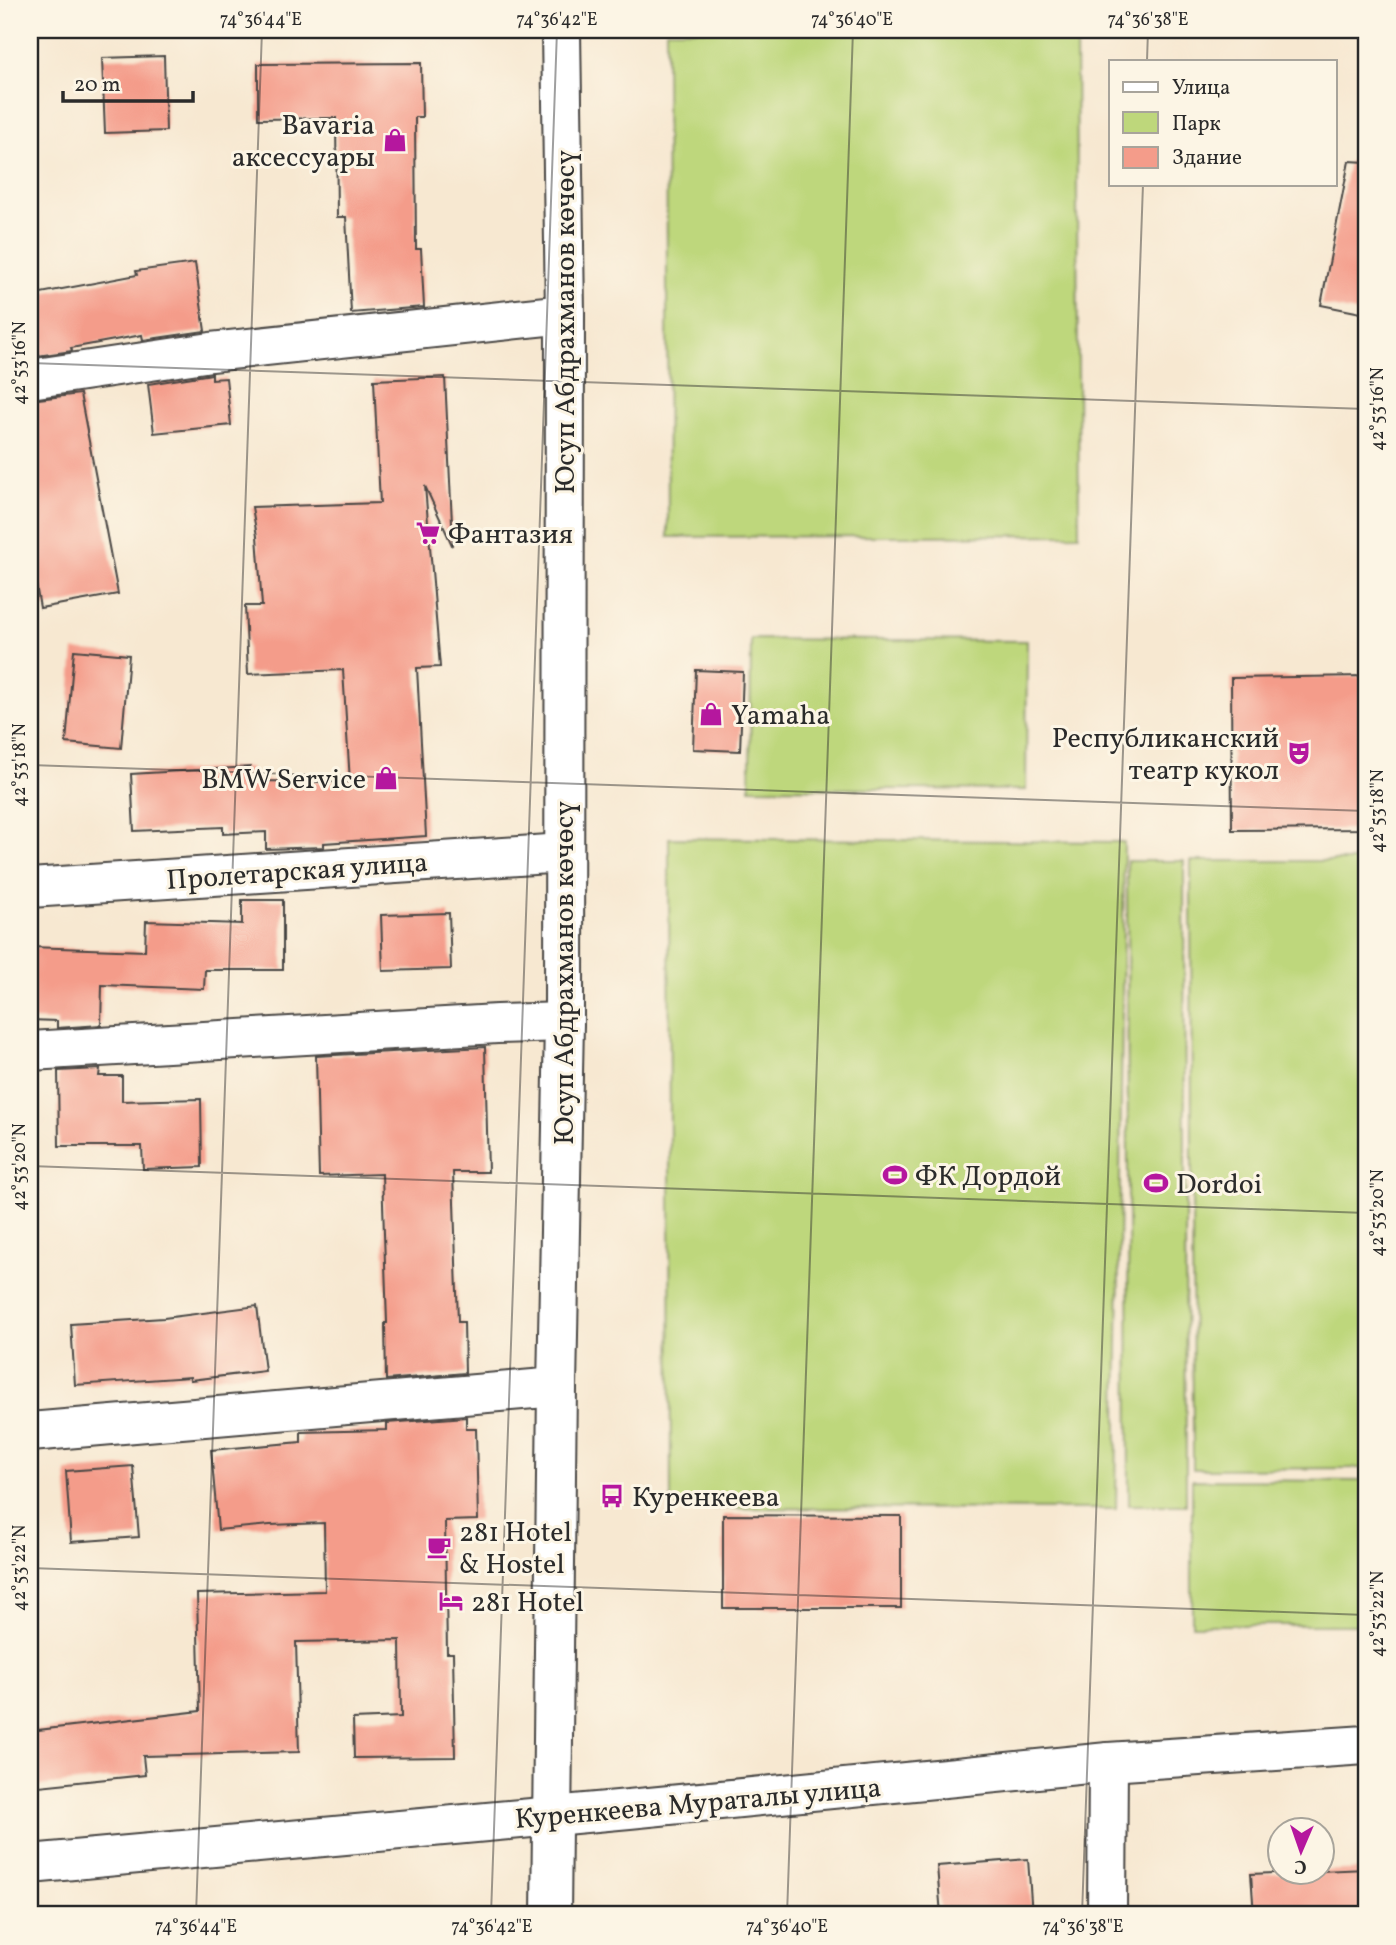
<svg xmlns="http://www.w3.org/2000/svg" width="1396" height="1945" viewBox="0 0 1396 1945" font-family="Vollkorn,serif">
  <rect width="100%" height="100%" fill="#fcf5e5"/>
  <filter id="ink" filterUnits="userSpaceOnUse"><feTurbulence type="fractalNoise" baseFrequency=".0143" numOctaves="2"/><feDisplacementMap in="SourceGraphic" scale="14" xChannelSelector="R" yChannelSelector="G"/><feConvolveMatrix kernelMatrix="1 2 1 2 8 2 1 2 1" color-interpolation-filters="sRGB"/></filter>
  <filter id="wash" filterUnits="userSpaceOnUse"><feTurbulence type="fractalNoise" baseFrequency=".00686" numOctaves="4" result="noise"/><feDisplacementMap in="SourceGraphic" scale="28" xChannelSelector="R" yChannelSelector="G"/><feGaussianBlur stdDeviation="1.57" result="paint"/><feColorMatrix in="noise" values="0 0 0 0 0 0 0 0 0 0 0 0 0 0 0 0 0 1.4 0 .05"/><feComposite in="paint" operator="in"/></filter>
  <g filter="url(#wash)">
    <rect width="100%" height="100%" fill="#f7e8d1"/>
    <g fill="#bed77b" stroke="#748153" stroke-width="2">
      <polygon points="666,30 1076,30 1079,535 668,537"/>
      <polygon points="751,639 1027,641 1026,790 750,788"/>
      <polygon points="669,838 1124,842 1116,1509 671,1508"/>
      <polygon points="1127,861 1184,861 1186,1505 1129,1505"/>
      <polygon points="1191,861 1366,861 1366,1468 1193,1469"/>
      <polygon points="1192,1480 1366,1481 1366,1625 1192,1625"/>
    </g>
    <g id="blocks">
      <g fill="#f49c8a">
        <polygon points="164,56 166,131 105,133 102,58"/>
        <polygon points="421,63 422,117 415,117 416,249 421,249 424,307 351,313 346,217 337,217 336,118 258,119 258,64"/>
        <polygon points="1349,161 1366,162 1366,314 1321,305"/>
        <polygon points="195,263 205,331 143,340 142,335 71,348 72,351 30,357 30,295 137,275 136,271"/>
        <polygon points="212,374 212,379 226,378 231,425 154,433 148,384"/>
        <polygon points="445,377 453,544 452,545 425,486 440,667 417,668 426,836 324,843 324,847 266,849 266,832 223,834 223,827 134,831 131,774 250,767 251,781 350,782 343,670 248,674 245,606 262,606 257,536 252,507 380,503 374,380"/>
        <polygon points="80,394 118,594 40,608 30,549 30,400"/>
        <polygon points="74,650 129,655 121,748 66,743"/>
        <polygon points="696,670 743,672 740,751 693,749"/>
        <polygon points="1366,676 1366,829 1232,830 1231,678"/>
        <polygon points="242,900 283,900 283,970 205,970 204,989 102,985 101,1025 57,1028 57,1021 30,1020 30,947 145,951 146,921 242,924"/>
        <polygon points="449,913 451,969 383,971 381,915"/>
        <polygon points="485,1047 488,1172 453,1172 458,1322 464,1322 465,1373 386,1380 385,1323 387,1323 382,1174 319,1176 316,1056"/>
        <polygon points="100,1069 99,1076 122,1076 122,1101 201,1099 202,1167 143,1169 142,1146 59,1146 58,1071"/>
        <polygon points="257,1306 265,1371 190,1380 190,1377 75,1385 71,1324 164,1318"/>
        <polygon points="466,1417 466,1429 476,1429 478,1520 445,1521 447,1653 453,1653 455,1757 354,1758 353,1719 401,1717 400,1640 296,1642 299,1752 143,1756 145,1775 30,1787 30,1731 200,1711 197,1594 325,1591 324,1523 270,1525 218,1530 211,1450 301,1442 301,1432 387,1430 387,1423"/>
        <polygon points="133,1466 139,1537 71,1542 66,1471"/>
        <polygon points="723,1515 901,1516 901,1608 723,1608"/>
        <polygon points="1028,1859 1032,1915 941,1915 937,1866"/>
        <polygon points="1366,1869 1366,1915 1254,1915 1251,1874"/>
      </g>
    </g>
  </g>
  <g filter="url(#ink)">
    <use href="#blocks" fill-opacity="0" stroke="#4a4744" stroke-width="2"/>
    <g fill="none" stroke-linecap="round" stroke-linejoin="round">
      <g stroke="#4a4744" stroke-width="42">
        <g id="minor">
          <polyline points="30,379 211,352 565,314"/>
          <polyline points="30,888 564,853"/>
          <polyline points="30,1051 497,1024 564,1022"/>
          <polyline points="30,1432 557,1387"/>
          <polyline points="30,1864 629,1809 1108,1762 1366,1745"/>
          <polyline points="1107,1915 1108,1762"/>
        </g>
      </g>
      <g stroke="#4a4744" stroke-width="42">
        <polyline id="major" points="551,1915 557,1387 564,1022 565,314 561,30"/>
      </g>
      <use href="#minor" stroke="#fff" stroke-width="38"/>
      <use href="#major" stroke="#fff" stroke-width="38"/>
    </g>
  </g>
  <path fill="none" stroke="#2b2b2b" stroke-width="2" stroke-opacity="0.45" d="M1147,61L1148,30M30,363L1366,409M30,765L1366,811M30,1166L1366,1213M30,1568L1366,1615M196,1915L262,30M491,1915L557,30M787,1915L853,30M1082,1915L1143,184"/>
  <defs>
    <g id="shop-bare" transform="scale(1.89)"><path d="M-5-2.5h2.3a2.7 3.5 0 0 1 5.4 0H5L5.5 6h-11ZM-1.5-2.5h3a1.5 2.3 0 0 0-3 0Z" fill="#b5179e" stroke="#fcf5e5" stroke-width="2.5" paint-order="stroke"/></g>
    <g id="supermarket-bare" transform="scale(1.89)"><path d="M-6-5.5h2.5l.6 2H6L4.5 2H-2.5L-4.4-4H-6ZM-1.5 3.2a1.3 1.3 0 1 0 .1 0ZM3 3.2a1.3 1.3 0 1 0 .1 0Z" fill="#b5179e" stroke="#fcf5e5" stroke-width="2.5" paint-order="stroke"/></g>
    <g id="theatre-bare" transform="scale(1.89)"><path d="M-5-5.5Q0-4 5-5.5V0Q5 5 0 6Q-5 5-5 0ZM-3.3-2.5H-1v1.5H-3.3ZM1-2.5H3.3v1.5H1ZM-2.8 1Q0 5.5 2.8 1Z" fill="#b5179e" stroke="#fcf5e5" stroke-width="2.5" paint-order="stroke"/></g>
    <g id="stadium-bare" transform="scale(1.89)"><path d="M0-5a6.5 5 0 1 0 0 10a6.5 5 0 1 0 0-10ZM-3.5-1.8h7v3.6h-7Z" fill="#b5179e" stroke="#fcf5e5" stroke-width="2.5" paint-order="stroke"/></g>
    <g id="bus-bare" transform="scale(1.89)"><path d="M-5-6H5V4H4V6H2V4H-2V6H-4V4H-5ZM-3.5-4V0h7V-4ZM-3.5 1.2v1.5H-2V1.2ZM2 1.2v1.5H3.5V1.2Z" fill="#b5179e" stroke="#fcf5e5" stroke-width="2.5" paint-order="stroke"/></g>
    <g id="cafe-bare" transform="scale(1.89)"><path d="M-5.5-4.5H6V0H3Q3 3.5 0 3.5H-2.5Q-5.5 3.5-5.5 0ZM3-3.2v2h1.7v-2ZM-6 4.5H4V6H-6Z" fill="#b5179e" stroke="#fcf5e5" stroke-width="2.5" paint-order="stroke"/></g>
    <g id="hotel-bare" transform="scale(1.89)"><path d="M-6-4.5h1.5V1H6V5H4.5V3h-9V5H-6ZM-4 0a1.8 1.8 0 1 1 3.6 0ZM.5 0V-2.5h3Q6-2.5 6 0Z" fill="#b5179e" stroke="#fcf5e5" stroke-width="2.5" paint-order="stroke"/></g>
  </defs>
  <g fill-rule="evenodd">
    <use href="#shop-bare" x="395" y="140"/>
    <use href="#supermarket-bare" x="428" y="533"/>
    <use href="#shop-bare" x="711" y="714"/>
    <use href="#theatre-bare" x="1299" y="753"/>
    <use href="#shop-bare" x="386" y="778"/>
    <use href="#stadium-bare" x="895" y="1175"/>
    <use href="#stadium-bare" x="1156" y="1183"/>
    <use href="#bus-bare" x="612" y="1496"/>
    <use href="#cafe-bare" x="439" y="1547"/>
    <use href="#hotel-bare" x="451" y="1601"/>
  </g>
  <g text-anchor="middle" stroke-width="6" stroke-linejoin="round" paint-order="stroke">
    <g font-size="28" fill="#2b2b2b" stroke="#fcf5e5" text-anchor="start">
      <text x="375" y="134" text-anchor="end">Bavaria<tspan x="375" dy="32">аксеcсуары</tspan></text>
      <text x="448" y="543">Фантазия</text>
      <text x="731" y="724">Yamaha</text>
      <text x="1279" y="747" text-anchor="end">Республиканский<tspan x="1279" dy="32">театр кукол</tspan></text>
      <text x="366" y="788" text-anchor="end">BMW Service</text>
      <text x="915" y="1185">ФК Дордой</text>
      <text x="1176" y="1193">Dordoi</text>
      <text x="632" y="1506">Куренкеева</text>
      <text x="459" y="1541">281 Hotel<tspan x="459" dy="32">&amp; Hostel</tspan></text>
      <text x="471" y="1611">281 Hotel</text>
    </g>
    <g font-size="28" fill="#2b2b2b" stroke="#fcf5e5">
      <text transform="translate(564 322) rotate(-90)" y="10">Юсуп Абдрахманов көчөсү</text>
      <text transform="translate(297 870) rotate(-4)" y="10">Пролетарская улица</text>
      <text transform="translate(563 973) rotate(-90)" y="10">Юсуп Абдрахманов көчөсү</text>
      <text transform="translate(698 1802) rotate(-5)" y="10">Куренкеева Мураталы улица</text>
    </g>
  </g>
  <rect width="1396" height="1945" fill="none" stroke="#fcf5e5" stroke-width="77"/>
  <rect x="1109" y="60" width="228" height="126" fill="#fcf5e5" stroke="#a8a49b" stroke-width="2"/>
  <rect x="1123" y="82" width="35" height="10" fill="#ffffff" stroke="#a8a49b" stroke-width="2"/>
  <text x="1172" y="94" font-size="21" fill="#2b2b2b">Улица</text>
  <rect x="1123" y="112" width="35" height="21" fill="#bed77b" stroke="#a8a49b" stroke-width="2"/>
  <text x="1172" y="130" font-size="21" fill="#2b2b2b">Парк</text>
  <rect x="1123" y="147" width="35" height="21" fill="#f49c8a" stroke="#a8a49b" stroke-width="2"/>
  <text x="1172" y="164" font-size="21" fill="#2b2b2b">Здание</text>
  <g transform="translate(1301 1851) rotate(182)"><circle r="33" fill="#fcf5e5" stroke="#a8a49b" stroke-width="2"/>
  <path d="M0-5L12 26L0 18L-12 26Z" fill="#b5179e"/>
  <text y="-10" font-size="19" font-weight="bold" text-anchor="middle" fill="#2b2b2b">С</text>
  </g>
  <path d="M63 91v10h130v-10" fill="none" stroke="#2b2b2b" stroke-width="3.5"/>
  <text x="74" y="91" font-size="21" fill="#2b2b2b" stroke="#fcf5e5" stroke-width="5" paint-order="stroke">20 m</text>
  <rect x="38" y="38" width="1320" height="1868" fill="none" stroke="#2b2b2b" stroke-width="2.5"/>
  <g font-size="18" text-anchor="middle" fill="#2b2b2b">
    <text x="261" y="25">74°36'44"E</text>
    <text x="557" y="25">74°36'42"E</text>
    <text x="852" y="25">74°36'40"E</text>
    <text x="1148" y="25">74°36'38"E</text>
    <text transform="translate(19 363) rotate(-90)" y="6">42°53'16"N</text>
    <text transform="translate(1377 409) rotate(-90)" y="6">42°53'16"N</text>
    <text transform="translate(19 765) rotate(-90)" y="6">42°53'18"N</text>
    <text transform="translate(1377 811) rotate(-90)" y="6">42°53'18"N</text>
    <text transform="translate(19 1167) rotate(-90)" y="6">42°53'20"N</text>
    <text transform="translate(1377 1213) rotate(-90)" y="6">42°53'20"N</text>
    <text transform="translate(19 1568) rotate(-90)" y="6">42°53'22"N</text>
    <text transform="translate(1377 1614) rotate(-90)" y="6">42°53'22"N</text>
    <text x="196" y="1932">74°36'44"E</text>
    <text x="492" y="1932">74°36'42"E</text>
    <text x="787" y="1932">74°36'40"E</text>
    <text x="1083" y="1932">74°36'38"E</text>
  </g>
</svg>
